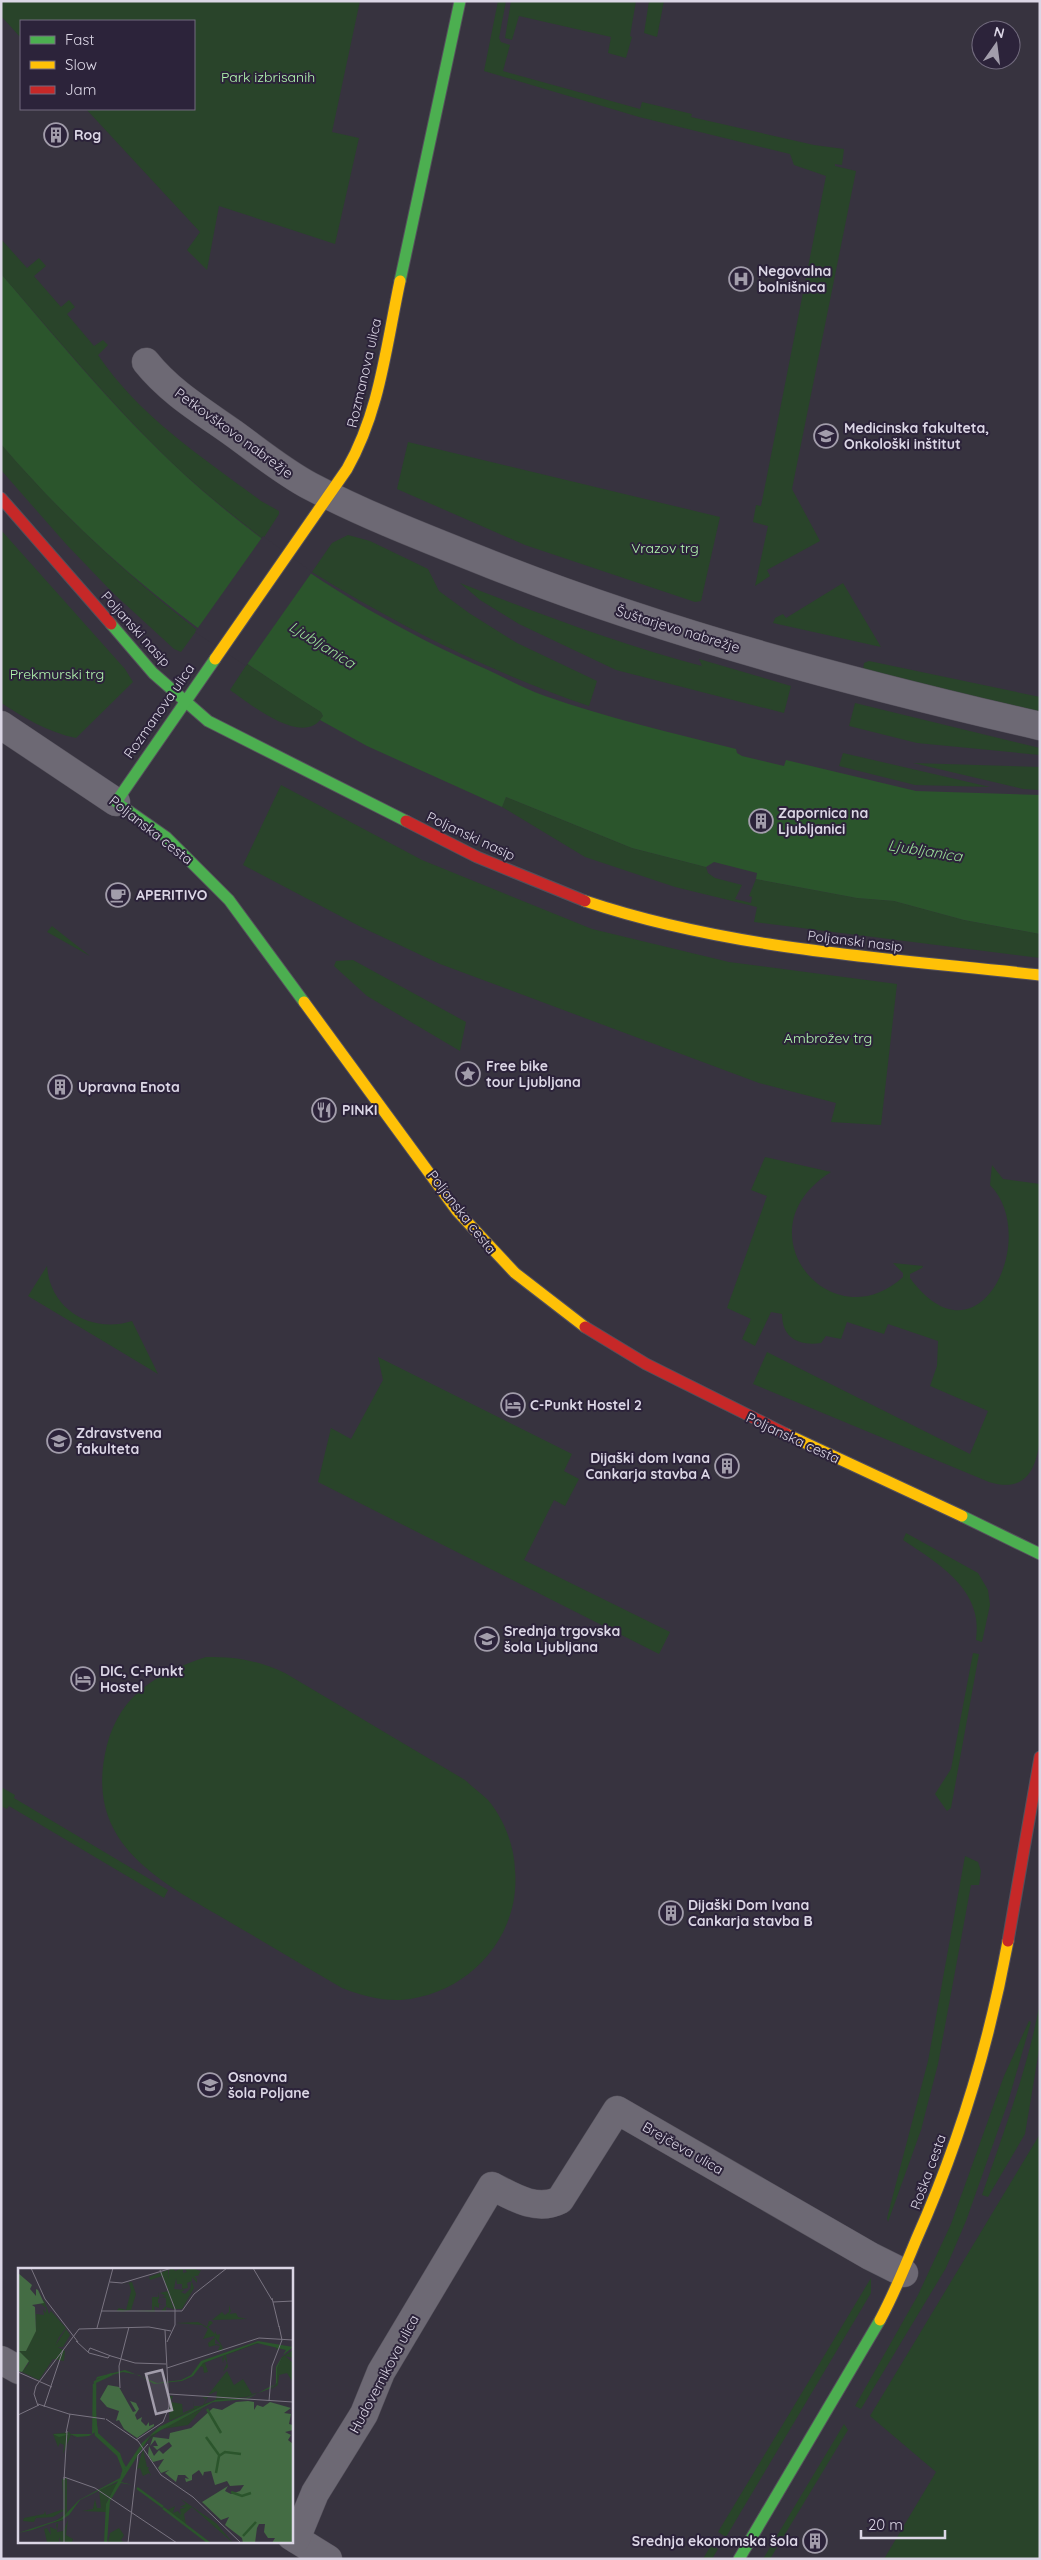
<svg xmlns="http://www.w3.org/2000/svg" width="1041" height="2560" viewBox="0 0 1041 2560" font-family="Quicksand,sans-serif">
  <rect width="100%" height="100%" fill="#37333f"/>
  <g fill="#29442a">
    <polygon points="1,1 360,1 332,132 359,138 335,244 219,206 207,270 187,250 200,232 86,109 194,109 194,21 21,21 21,38 1,16"/>
    <polygon points="498,1 506,1 499,38 501,42 510,45 503,71 640,109 642,102 692,114 691,117 814,145 844,149 842,165 835,164 835,166 856,171 792,489 820,541 767,570 770,576 755,586 768,526 753,522 756,505 761,506 826,176 794,165 790,154 639,117 484,71"/>
    <polygon points="511,1 636,1 630,36 632,37 626,58 608,53 611,37 519,16 512,40 505,38"/>
    <polygon points="649,1 664,1 657,37 644,33"/>
    <path d="M1,239L27,268L39,258L46,266L34,276L61,307L69,300L75,307L67,314L94,346L103,340L108,345L98,355C140,417 202,457 261,501L279,511V514L263,539C231,514 199,489 170,461C109,402 56,337 1,274Z"/>
    <polygon points="408,442 720,517 701,601 695,602 525,545 397,489"/>
    <path d="M1,444C60,513 126,574 197,630L181,652L174,649L112,592L66,544L1,470Z"/>
    <path d="M1,530L125,669L133,682L76,738C47,732 25,718 1,703Z"/>
    <path d="M348,535L370,541L428,569L439,591L469,613L517,643L597,681L589,706C492,673 399,626 312,572L332,543Z"/>
    <path d="M460,583C540,614 619,644 702,666L699,659L791,686L784,713L616,670L519,624L480,600Z"/>
    <polygon points="843,583 881,647 773,623 775,618 783,614 786,618"/>
    <polygon points="869,661 1040,697 1040,714 863,670 864,663"/>
    <path d="M247,664L321,712L323,716C304,749 249,703 230,690Z"/>
    <polygon points="855,703 1040,748 1040,755 917,743 849,726"/>
    <polygon points="843,753 990,787 915,785 839,766"/>
    <polygon points="913,763 1040,767 1040,790 1023,789"/>
    <polygon points="281,785 422,860 592,929 729,962 897,984 881,1125 831,1122 836,1103 759,1083 440,964 361,927 243,865"/>
    <polygon points="506,797 632,848 706,867 708,873 715,878 742,885 735,899 751,903 752,897 749,896 756,879 857,898 894,901 964,920 1040,934 1040,958 754,922 757,907 675,887 585,857 502,807"/>
    <polygon points="52,926 90,956 47,932"/>
    <polygon points="353,960 466,1022 460,1051 367,996 334,966 336,961"/>
    <path d="M765,1157L831,1172C738,1230 831,1343 903,1277V1273L893,1263L923,1266L922,1268L910,1274V1278C979,1372 1041,1236 990,1185L992,1165L1003,1179L1040,1184V1439C1036,1471 1025,1493 989,1482L753,1384L767,1352L970,1454L988,1411L930,1386L937,1366L938,1341L888,1324L884,1334L847,1322L841,1339L826,1336L821,1343C800,1346 782,1339 782,1314L771,1312L755,1346L742,1339L751,1319L727,1308L767,1196L751,1190Z"/>
    <path d="M47,1266C50,1310 92,1334 132,1321L158,1374L28,1296Z"/>
    <polygon points="378,1357 572,1454 564,1471 579,1479 565,1506 554,1500 524,1560 670,1632 659,1654 318,1482 331,1428 351,1439 383,1380"/>
    <path d="M906,1533L978,1573L988,1590L990,1605L982,1642L976,1640C984,1590 939,1564 903,1540Z"/>
    <polygon points="973,1653 979,1654 951,1808 947,1811 935,1794 951,1769"/>
    <path d="M206,1657C237,1657 256,1660 285,1673L465,1780C472,1787 481,1793 488,1800C504,1819 514,1845 515,1870C521,1937 468,1995 401,2000C380,2001 361,1995 342,1988C304,1966 266,1943 228,1921C158,1880 82,1843 107,1745C121,1693 158,1673 206,1657Z"/>
    <polygon points="1,1787 15,1795 14,1798 168,1890 164,1898 9,1806 7,1809 1,1806"/>
    <polygon points="965,1856 978,1862 981,1871 979,1885 971,1885 938,2064 921,2130 888,2222 887,2218 928,2061"/>
    <path d="M1040,2002V2044L1025,2134L988,2197L982,2195C1004,2131 1028,2068 1040,2002Z"/>
    <polygon points="1029,2021 1031,2022 1008,2102 966,2221 946,2268 861,2409 855,2406 918,2295 951,2224 1004,2076"/>
    <polygon points="1040,2134 1040,2559 884,2559 936,2472 870,2416"/>
    <polygon points="871,2278 871,2293 726,2537 718,2532"/>
    <polygon points="844,2424 848,2430 770,2559 763,2559"/>
    <polygon points="711,2545 718,2549 712,2559 703,2559"/>
  </g>
  <path fill="#2b552c" d="M1,274C69,353 136,436 217,503C299,572 390,627 488,670C507,679 526,689 545,696C608,718 672,733 736,749L737,753L742,756L784,766L786,760L916,791L1040,795V934L964,920L894,901L857,898L756,879L757,873L714,862L706,867L632,848L506,797L502,807L367,746L320,720L323,716L321,712C199,636 95,554 1,444Z"/>
  <polygon fill="#37333f" points="263,536 312,572 246,666 195,632"/>
  <g fill="none" stroke-linecap="round" stroke-linejoin="round">
    <g stroke="#54505b" stroke-width="29">
      <g id="street">
        <path d="M146,362C170,392 202,411 233,433C258,451 282,471 310,486C367,516 430,540 490,564C667,634 853,683 1040,726"/>
        <polyline points="1,725 116,802"/>
        <polyline points="1,2360 19,2370"/>
        <polyline points="291,2536 328,2559"/>
        <path d="M296,2539L315,2493L364,2414L381,2372L492,2186C513,2197 537,2212 560,2200L617,2110L870,2256L904,2273"/>
      </g>
    </g>
    <g stroke="#54505b" stroke-width="13">
      <g id="fast">
        <polyline points="400,281 460,1"/>
        <polyline points="111,624 153,673 208,721 406,821"/>
        <polyline points="215,659 116,802 166,837 229,900 304,1002"/>
        <polyline points="962,1516 1040,1554"/>
        <polyline points="739,2559 880,2320"/>
      </g>
    </g>
    <g stroke="#54505b" stroke-width="13">
      <g id="slow">
        <path d="M215,659L347,469C380,411 386,346 400,281"/>
        <path d="M585,901C731,950 887,958 1040,975"/>
        <polyline points="304,1002 457,1211 515,1273 585,1327"/>
        <polyline points="786,1434 962,1516"/>
        <path d="M880,2320C894,2294 905,2267 916,2240C959,2144 989,2044 1008,1941"/>
      </g>
    </g>
    <g stroke="#54505b" stroke-width="13">
      <g id="jam">
        <polyline points="1,498 111,624"/>
        <polyline points="406,821 477,857 585,901"/>
        <polyline points="585,1327 646,1364 786,1434"/>
        <polyline points="1008,1941 1040,1757"/>
      </g>
    </g>
    <use href="#street" stroke="#6d6974" stroke-width="28"/>
    <use href="#fast" stroke="#4caf50" stroke-width="11"/>
    <use href="#slow" stroke="#ffc107" stroke-width="11"/>
    <use href="#jam" stroke="#c62828" stroke-width="11"/>
  </g>
  <defs>
    <g id="building-ring" transform="scale(1.25)"><circle r="9.5" fill="#2c233a" stroke="#a29dab" stroke-width="1.5"/><path d="M-4-6H4V6H1V3H-1V6H-4ZM-2.5-4.3h1.7v1.8h-1.7ZM.8-4.3h1.7v1.8H.8ZM-2.5-1h1.7V.8h-1.7ZM.8-1h1.7V.8H.8Z" fill="#a29dab"/></g>
    <g id="hospital-ring" transform="scale(1.25)"><circle r="9.5" fill="#2c233a" stroke="#a29dab" stroke-width="1.5"/><path d="M-5-5h3v3.5h4V-5h3V5h-3V1.5h-4V5h-3Z" fill="#a29dab"/></g>
    <g id="university-ring" transform="scale(1.25)"><circle r="9.5" fill="#2c233a" stroke="#a29dab" stroke-width="1.5"/><path d="M0-5L7-2L0 1L-7-2ZM-4 1L0 2.5L4 1V4Q0 6-4 4Z" fill="#a29dab"/></g>
    <g id="cafe-ring" transform="scale(1.25)"><circle r="9.5" fill="#2c233a" stroke="#a29dab" stroke-width="1.5"/><path d="M-5.5-4.5H6V0H3Q3 3.5 0 3.5H-2.5Q-5.5 3.5-5.5 0ZM3-3.2v2h1.7v-2ZM-6 4.5H4V6H-6Z" fill="#a29dab"/></g>
    <g id="sight-ring" transform="scale(1.25)"><circle r="9.5" fill="#2c233a" stroke="#a29dab" stroke-width="1.5"/><path d="M0-6L1.8-2.2L6-1.7L2.9 1.2L3.7 5.4L0 3.3L-3.7 5.4L-2.9 1.2L-6-1.7L-1.8-2.2Z" fill="#a29dab"/></g>
    <g id="restaurant-ring" transform="scale(1.25)"><circle r="9.5" fill="#2c233a" stroke="#a29dab" stroke-width="1.5"/><path d="M-5-6h1v4h1v-4h1v4h1v-4h1v5L-1.5 .5V6h-2V.5L-5-1ZM5-6V6H3V1.5H1.5Q1.5-4 5-6Z" fill="#a29dab"/></g>
    <g id="hotel-ring" transform="scale(1.25)"><circle r="9.5" fill="#2c233a" stroke="#a29dab" stroke-width="1.5"/><path d="M-6-4.5h1.5V1H6V5H4.5V3h-9V5H-6ZM-4 0a1.8 1.8 0 1 1 3.6 0ZM.5 0V-2.5h3Q6-2.5 6 0Z" fill="#a29dab"/></g>
    <g id="school-ring" transform="scale(1.25)"><circle r="9.5" fill="#2c233a" stroke="#a29dab" stroke-width="1.5"/><path d="M0-5L7-2L0 1L-7-2ZM-4 1L0 2.5L4 1V4Q0 6-4 4Z" fill="#a29dab"/></g>
  </defs>
  <g fill-rule="evenodd">
    <use href="#building-ring" x="56" y="135"/>
    <use href="#hospital-ring" x="741" y="279"/>
    <use href="#university-ring" x="826" y="436"/>
    <use href="#building-ring" x="761" y="821"/>
    <use href="#cafe-ring" x="118" y="895"/>
    <use href="#sight-ring" x="468" y="1074"/>
    <use href="#building-ring" x="60" y="1087"/>
    <use href="#restaurant-ring" x="324" y="1110"/>
    <use href="#hotel-ring" x="513" y="1405"/>
    <use href="#university-ring" x="59" y="1441"/>
    <use href="#building-ring" x="727" y="1466"/>
    <use href="#school-ring" x="487" y="1639"/>
    <use href="#hotel-ring" x="83" y="1679"/>
    <use href="#building-ring" x="671" y="1913"/>
    <use href="#school-ring" x="210" y="2085"/>
    <use href="#building-ring" x="815" y="2541"/>
  </g>
  <g text-anchor="middle" stroke-width="4" stroke-linejoin="round" paint-order="stroke">
    <g font-size="14" fill="#b3f9b0" stroke="#2c233a">
      <text x="268" y="82">Park izbrisanih</text>
      <text x="665" y="553">Vrazov trg</text>
      <text x="57" y="679">Prekmurski trg</text>
      <text x="828" y="1043">Ambrožev trg</text>
    </g>
    <g font-size="14" font-weight="bold" fill="#dbd6e5" stroke="#2c233a" text-anchor="start">
      <text x="74" y="140">Rog</text>
      <text x="758" y="276">Negovalna<tspan x="758" dy="16">bolnišnica</tspan></text>
      <text x="844" y="433">Medicinska fakulteta,<tspan x="844" dy="16">Onkološki inštitut</tspan></text>
      <text x="778" y="818">Zapornica na<tspan x="778" dy="16">Ljubljanici</tspan></text>
      <text x="136" y="900">APERITIVO</text>
      <text x="486" y="1071">Free bike<tspan x="486" dy="16">tour Ljubljana</tspan></text>
      <text x="78" y="1092">Upravna Enota</text>
      <text x="342" y="1115">PINKI</text>
      <text x="530" y="1410">C-Punkt Hostel 2</text>
      <text x="76" y="1438">Zdravstvena<tspan x="76" dy="16">fakulteta</tspan></text>
      <text x="710" y="1463" text-anchor="end">Dijaški dom Ivana<tspan x="710" dy="16">Cankarja stavba A</tspan></text>
      <text x="504" y="1636">Srednja trgovska<tspan x="504" dy="16">šola Ljubljana</tspan></text>
      <text x="100" y="1676">DIC, C-Punkt<tspan x="100" dy="16">Hostel</tspan></text>
      <text x="688" y="1910">Dijaški Dom Ivana<tspan x="688" dy="16">Cankarja stavba B</tspan></text>
      <text x="228" y="2082">Osnovna<tspan x="228" dy="16">šola Poljane</tspan></text>
      <text x="798" y="2546" text-anchor="end">Srednja ekonomska šola</text>
    </g>
    <g font-size="14" fill="#dbd6e5" stroke="#2c233a">
      <text transform="translate(364 373) rotate(-77)" y="5">Rozmanova ulica</text>
      <text transform="translate(234 433) rotate(36)" y="5">Petkovškovo nabrežje</text>
      <text transform="translate(136 629) rotate(48)" y="5">Poljanski nasip</text>
      <text transform="translate(678 629) rotate(17)" y="5">Šuštarjevo nabrežje</text>
      <text transform="translate(159 711) rotate(-55)" y="5">Rozmanova ulica</text>
      <text transform="translate(151 830) rotate(38)" y="5">Poljanska cesta</text>
      <text transform="translate(471 836) rotate(25)" y="5">Poljanski nasip</text>
      <text transform="translate(855 941) rotate(7)" y="5">Poljanski nasip</text>
      <text transform="translate(462 1212) rotate(52)" y="5">Poljanska cesta</text>
      <text transform="translate(793 1438) rotate(25)" y="5">Poljanska cesta</text>
      <text transform="translate(683 2148) rotate(30)" y="5">Brejčeva ulica</text>
      <text transform="translate(928 2172) rotate(-70)" y="5">Roška cesta</text>
      <text transform="translate(384 2374) rotate(-62)" y="5">Hudovernikova ulica</text>
    </g>
    <g font-size="15" font-style="italic" fill="#9adf97" stroke="#2c233a">
      <text transform="translate(322 645) rotate(32)" y="5">Ljubljanica</text>
      <text transform="translate(925 851) rotate(9)" y="5">Ljubljanica</text>
    </g>
  </g>
  <g transform="translate(18 2268)">
    <rect width="275" height="275" fill="#37333f"/>
    <path d="M155,0L157,3L165,0V5L169,4L166,0H181L177,1L182,3L184,0L180,8H176L179,11V15L174,9V13L169,15L170,20L164,21V16H159L158,10L156,21L167,22L163,24L167,26L172,21V26L173,15L174,14L176,20L164,41H157L145,9L156,41L148,39V43H143L149,37H145H148V30L144,29L140,31V35L145,37L141,36V40L136,38L137,44L115,43L134,42V29H140V24L141,30L148,28L142,25L150,23L144,8L132,12L131,9L150,2V11L151,2ZM114,14L118,26L113,42L105,44L98,43L101,40L108,42L113,23L111,15L104,16ZM26,32L31,46L33,43L48,60L41,69L37,78L48,61L52,67L45,79H40L47,83L46,93L35,91L21,112L4,104L11,95L1,83H8L15,64H18V46L26,47L25,41L28,45V40L23,36ZM211,37L213,43L211,46L218,45L220,49L229,51L194,52L204,44L207,47L211,44ZM191,53H193L195,55L190,59L197,66V63L199,67L202,66L201,72L206,82L203,78L205,82H200L202,78L198,77L191,79L190,75L197,69L201,75L197,70V76L203,77L196,68L185,71L190,61L184,57L158,55L180,54L189,59ZM241,74L261,80L258,82V79L241,75L208,87L210,99L205,104L209,95L206,89L205,95L204,90L207,87L183,96L187,95L190,104L186,105L185,99L181,98L184,95L189,93ZM275,82V90L267,88L275,95L274,113L269,105L261,107L260,117L252,122L259,115V100L264,89ZM209,103L216,117L225,111L234,126L241,124L228,129L198,132L199,123L190,127ZM152,128H155L153,134L164,136L165,145L176,140L175,132L176,138H181L180,134L181,138L185,137L188,131L184,129H190L186,136L198,132L151,153ZM198,134L184,141L170,157L144,161L126,176L139,162ZM51,164L57,170L53,167L45,186L46,177L42,175L40,179L35,166ZM125,181L129,199H131L130,201L133,207V208L131,205L125,208L122,200L119,201ZM49,210V245L43,251L47,252L34,255L46,247L45,243L35,249L18,250L16,254L5,253L6,250L26,246L27,243L28,247L46,241L44,211ZM101,214L89,233L88,244L64,243L75,241L77,231L79,240H83L81,222ZM163,231L198,255L215,275L174,239L166,246L168,257L155,249L146,240L150,242L157,238L155,245L160,243L163,247L162,241L168,239H162L168,236ZM50,252L48,267L55,271L54,275H43L41,269V275L29,274L26,261L29,260L33,267L32,259L39,262L38,256L40,255L39,264L45,263ZM101,260L106,267L103,272L107,275L90,274L92,265Z" fill="#29442a"/>
    <path d="M0,5L14,17L12,21L18,28V21L20,22L26,35L14,37L17,39L18,63L8,83H1L11,93L4,104L0,103ZM90,117L101,119L115,144L118,143L112,133L118,135L121,141L117,147L119,152L124,149L123,153L128,158L131,154V158L136,156V158L119,170L106,161L101,152L98,153L101,143L89,139L82,131ZM230,133L236,134V142L239,137L245,139L252,134L273,140L266,145L273,146L271,156L275,157V162L267,164L273,167L270,172L275,176V275H254L257,270H250L246,264L247,256H241L239,260L237,275H225L224,270L207,257L211,249L203,252L184,234L210,218L207,223L213,226L222,223L226,217L212,218L209,213L197,217L193,203L186,204L185,208L181,202L174,207V212L168,214L167,210L171,211L167,207H160L158,214L147,205L151,202L143,205L140,200L146,191L135,194L130,187L131,178L136,188L141,182L145,186L154,178L151,174L139,182L135,178H140L137,172L132,178L135,169L151,171L152,165L173,160L195,140L204,142L218,134Z" fill="#446c44"/>
    <path d="M240,73L275,79L265,87L259,100V115L229,131L195,134L132,168L103,214L115,217L103,215L92,233L89,275H86L88,236L100,213L62,232L51,247L45,251L14,262L0,265L43,251L61,232L102,210L105,200L100,188L77,164L71,168L59,169L52,166L41,169L35,166L18,180L0,185L18,180L35,166H74L75,120L79,109L107,102L139,115L163,112L173,107L183,93ZM239,75L268,82L258,99V115L251,121L228,130L197,132L141,159L124,175L108,199L100,185L80,166L76,123L79,111L105,104L121,107L136,116L164,113L175,108L185,95Z" fill="#2b552c" fill-rule="evenodd"/>
    <path fill="none" stroke="#2b552c" stroke-width="2.5" d="M76,116V147M189,141L203,165M77,148V114L94,106M76,151L78,167L100,187L107,205L101,186L79,166L77,152M188,169L201,187M198,205L201,188L207,184L223,186M119,220L145,239M213,224L224,228L233,225M145,240L191,275M225,268L238,254"/>
    <path fill="none" stroke="#797481" stroke-width="1" d="M13,0L27,31L60,74M235,0L254,32M142,2L157,41V57L149,74M92,14L104,15L154,0M254,30L261,59M255,34L275,33M83,43H164L176,26L209,0M79,60L95,0M58,73L71,85L90,90L92,87M70,84L72,80L93,88M93,88L117,95L148,96M149,100L241,70L275,72M0,104L34,119M102,120L101,98L111,59M151,126L275,134M251,133L254,98L264,72L261,58M20,136L51,146L87,151M20,138L16,126L18,118L61,61L131,59L153,63M26,139L45,82M0,147L21,137M88,151L120,173L143,207L175,229L223,275M48,165L52,146M118,172L145,154L151,139L147,62M46,209L77,220L159,275M46,209V275M46,212L49,163M110,275L120,187L130,176"/>
    <path fill="#a29dab" fill-opacity="0.15" stroke="#a29dab" stroke-width="2.5" d="M144,102L154,142L138,146L128,106Z"/>
    <rect width="275" height="275" fill="none" stroke="#dbd6e5" stroke-width="2.5"/>
  </g>
  <rect width="1041" height="2560" fill="none" stroke="#dbd6e5" stroke-width="5"/>
  <rect x="20" y="20" width="175" height="90" fill="#2c233a" stroke="#726b7e"/>
  <rect x="30" y="36" width="25" height="8" fill="#4caf50" stroke="#726b7e"/>
  <text x="65" y="45" font-size="15" fill="#dbd6e5">Fast</text>
  <rect x="30" y="61" width="25" height="8" fill="#ffc107" stroke="#726b7e"/>
  <text x="65" y="70" font-size="15" fill="#dbd6e5">Slow</text>
  <rect x="30" y="86" width="25" height="8" fill="#c62828" stroke="#726b7e"/>
  <text x="65" y="95" font-size="15" fill="#dbd6e5">Jam</text>
  <g transform="translate(996 45) rotate(14)"><circle r="24" fill="#2c233a" stroke="#726b7e"/>
  <path d="M0-4L9 19L0 12L-9 19Z" fill="#a29dab"/>
  <text y="-8" font-size="14" font-weight="bold" text-anchor="middle" fill="#dbd6e5">N</text>
  </g>
  <path d="M861 2530v8h84v-8" fill="none" stroke="#dbd6e5" stroke-width="2.5"/>
  <text x="868" y="2530" font-size="15" fill="#dbd6e5" stroke="#2c233a" stroke-width="4" paint-order="stroke">20 m</text>
</svg>
